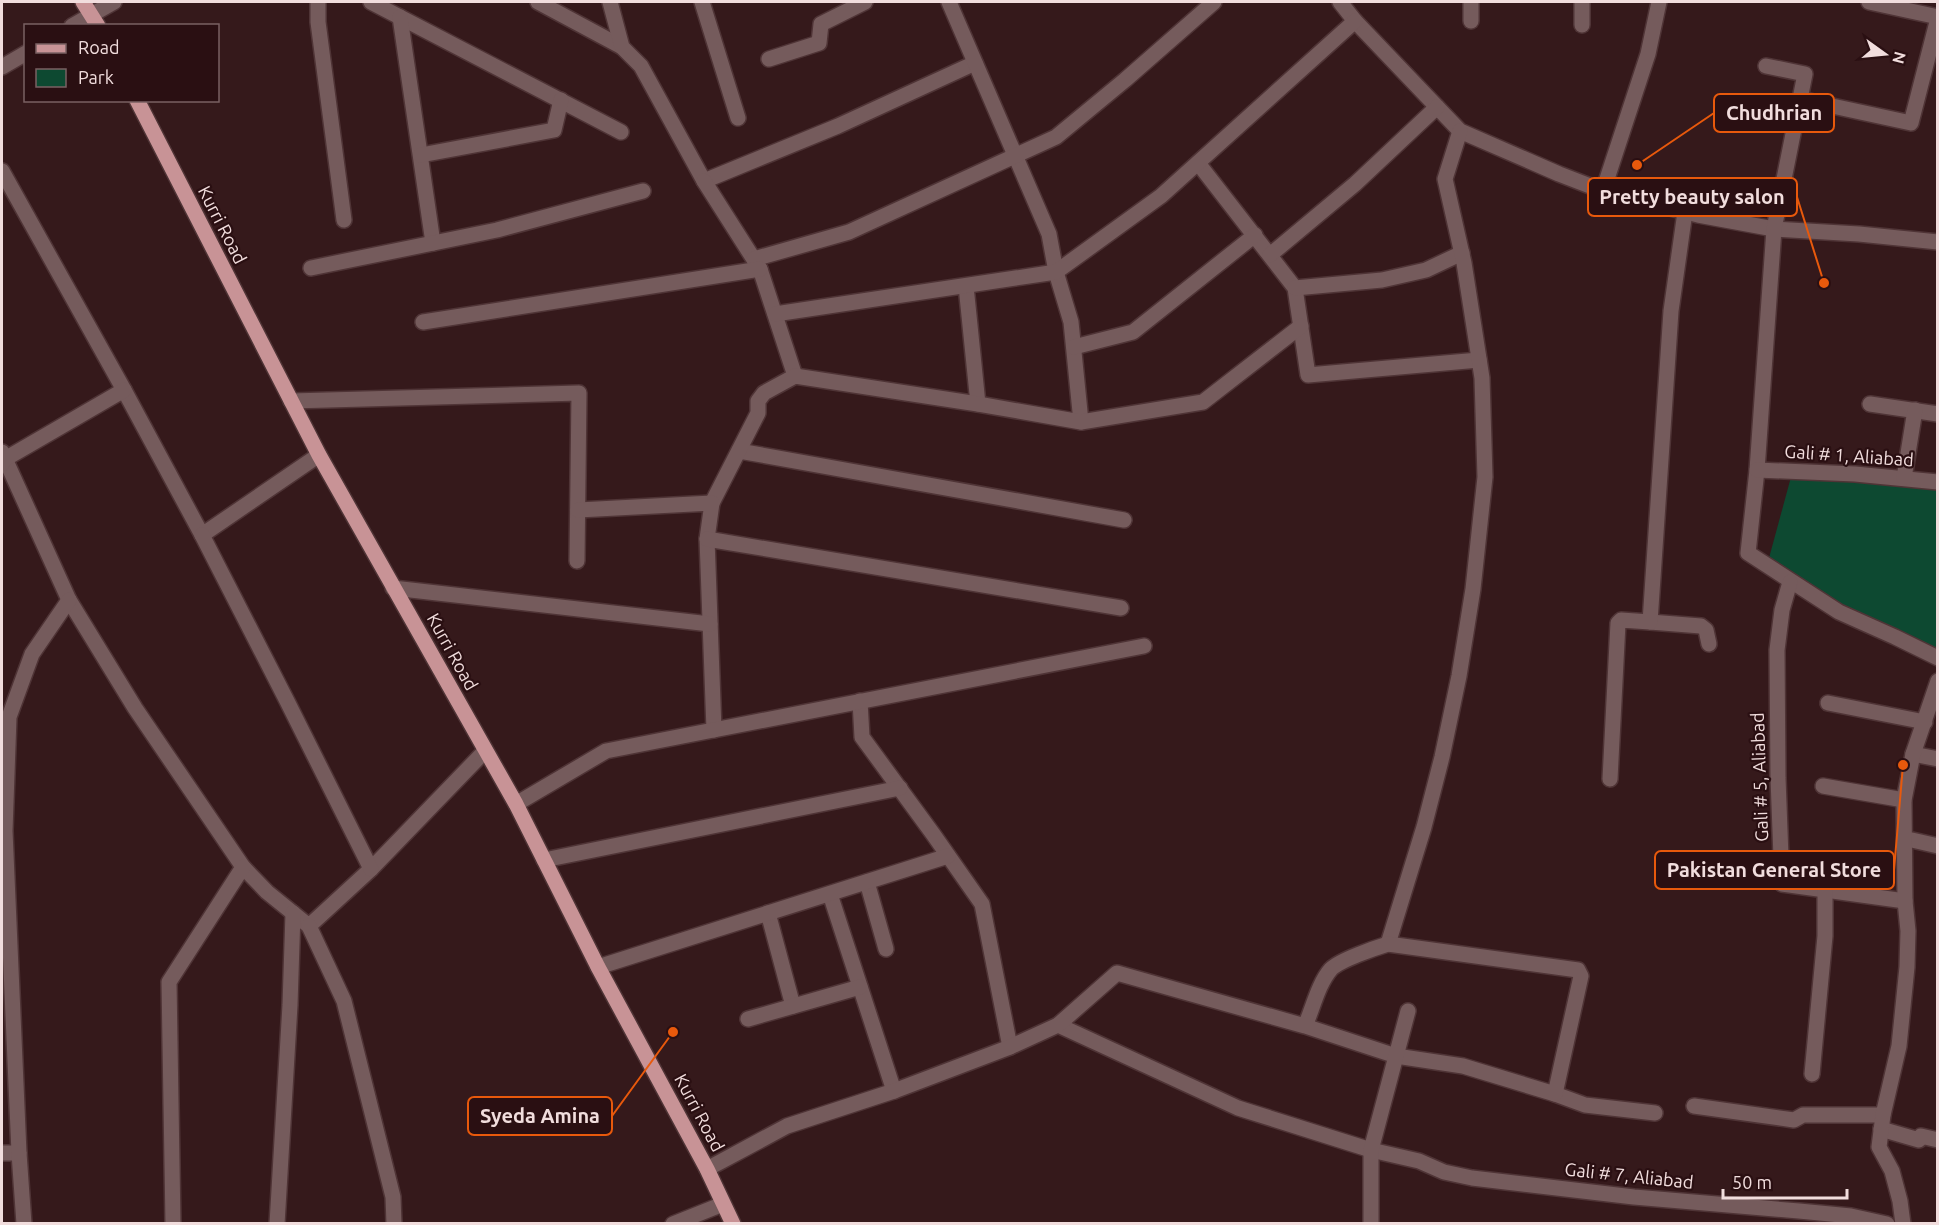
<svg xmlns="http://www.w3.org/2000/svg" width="1939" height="1225" viewBox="0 0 1939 1225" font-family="Ubuntu,sans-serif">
  <rect width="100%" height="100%" fill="#35191b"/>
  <polygon fill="#0d4931" points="1791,477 1937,487 1937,653 1830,601 1769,558"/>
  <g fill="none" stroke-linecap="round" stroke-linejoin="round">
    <g stroke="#4f3436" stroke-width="18">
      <g id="minor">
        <polyline points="318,2 318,22 344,220"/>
        <polyline points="371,2 621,132"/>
        <polyline points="538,2 622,47"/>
        <polyline points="610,2 622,47 641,66 704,181 838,126 975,63"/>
        <polyline points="702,2 738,118"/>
        <polyline points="949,2 1049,234 1056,272 1071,322 1081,422"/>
        <polyline points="1340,2 1355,21 1460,131 1559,174 1603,191 1698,215 1774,229 1859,234 1938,242"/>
        <polyline points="1471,2 1471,21"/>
        <polyline points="1582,2 1582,25"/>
        <polyline points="1869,2 1938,17"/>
        <polyline points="400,17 433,243"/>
        <polyline points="72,26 114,2"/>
        <polyline points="769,59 819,43 821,24 865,2"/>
        <polyline points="1766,66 1805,74 1774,229 1757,470 1748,553 1839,612 1895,637 1938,658"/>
        <polyline points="2,67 26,53"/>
        <polyline points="1800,99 1911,123 1938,18"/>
        <polyline points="421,155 554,130 561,100"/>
        <polyline points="1198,163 1295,288 1308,375 1479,360"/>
        <polyline points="2,171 124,390 202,535 319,455"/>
        <polyline points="704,181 760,269 795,376"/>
        <polyline points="1603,191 1648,54 1659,2"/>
        <polyline points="1270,255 1355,184 1437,107"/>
        <polyline points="754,259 849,232 1056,137 1125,80 1214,2"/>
        <polyline points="311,268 497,230 643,191"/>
        <polyline points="966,286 978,404"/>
        <polyline points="1295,288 1382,280 1426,270 1462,253"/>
        <polyline points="775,314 1056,272 1161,196 1355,21"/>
        <polyline points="423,322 760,269"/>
        <polyline points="1074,347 1133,332 1255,235"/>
        <polyline points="291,401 579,393 577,561"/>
        <polyline points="1870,404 1938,414"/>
        <polyline points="739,451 1124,520"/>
        <polyline points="2,452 69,600 135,708 243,867 267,892 309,926 371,869 485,751"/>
        <polyline points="2,464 5,459 124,390"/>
        <polyline points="1757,470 1855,474 1938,482"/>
        <polyline points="1904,478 1915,410"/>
        <polyline points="712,503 758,413 758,401 764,393 795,376 978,404 1081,422 1203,402 1301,326"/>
        <polyline points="578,510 712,503 707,539 714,730"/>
        <polyline points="202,535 287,701 371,869"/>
        <polyline points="707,539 1121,608"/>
        <polyline points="1790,582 1782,610 1777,650 1778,778 1782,884 1905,901"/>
        <polyline points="393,588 710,624"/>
        <polyline points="1650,622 1701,626 1706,630 1709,644"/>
        <polyline points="860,701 862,737 933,834 982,904 1010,1047"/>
        <polyline points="1828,703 1925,722"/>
        <polyline points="1913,754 1938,759"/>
        <polyline points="1610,779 1618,623 1621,620 1650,622 1671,311 1685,212"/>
        <polyline points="1823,786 1904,800"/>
        <polyline points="516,804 606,751 1144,646"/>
        <polyline points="1905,841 1912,840 1938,846"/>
        <polyline points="544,860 900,788"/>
        <polyline points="867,882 886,949"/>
        <polyline points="830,894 894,1091"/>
        <polyline points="768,913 793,1006"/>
        <polyline points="309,926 344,1001 393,1197 394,1224"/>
        <polyline points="1388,944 1424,827 1442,757 1459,676 1473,589 1485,477 1482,378 1464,263 1445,179 1460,131"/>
        <polyline points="598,967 948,856"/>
        <polyline points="748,1019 860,987"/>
        <polyline points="1058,1025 1238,1108 1371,1150 1419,1161 1444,1172 1472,1178 1634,1197 1799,1211 1851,1216 1887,1224"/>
        <polyline points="1812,1074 1825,936 1825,889"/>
        <polyline points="1555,1094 1585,1105 1655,1113"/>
        <polyline points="1694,1106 1794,1120 1803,1115 1883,1115"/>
        <polyline points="1881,1129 1919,1140 1921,1136 1938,1140"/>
        <polyline points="2,1153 19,1153"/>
        <path d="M707,1169L787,1126L894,1091L1010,1047L1058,1025L1117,973L1305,1026L1396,1056L1463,1066L1555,1094L1581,976L1578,970L1388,944C1375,948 1340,960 1331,969C1318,984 1313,1008 1305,1026"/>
        <polyline points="24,1224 19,1153 5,831 9,717 32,654 69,600"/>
        <polyline points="173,1224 169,982 243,867"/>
        <polyline points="277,1224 290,1005 293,913"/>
        <polyline points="673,1224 723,1204"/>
        <polyline points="1371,1224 1371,1150 1408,1011"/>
        <polyline points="1903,1224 1900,1201 1892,1171 1879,1147 1883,1115 1899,1046 1907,967 1908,931 1905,901 1904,800 1913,754 1938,681"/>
      </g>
    </g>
    <g stroke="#4f3436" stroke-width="18">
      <g id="major">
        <polyline points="83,2 98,26"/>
        <polyline points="137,100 319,455 516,804 598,967 707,1169 733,1224"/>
      </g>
    </g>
    <use href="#minor" stroke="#755b5c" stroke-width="15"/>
    <use href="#major" stroke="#c89396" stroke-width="15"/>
  </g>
  <g text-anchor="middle" stroke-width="4.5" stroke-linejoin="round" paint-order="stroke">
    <g font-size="18" fill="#f1dddd" stroke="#2a0f12">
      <text transform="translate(222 225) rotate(63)" y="6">Kurri Road</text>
      <text transform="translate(1849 456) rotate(4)" y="6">Gali # 1, Aliabad</text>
      <text transform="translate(452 652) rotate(61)" y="6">Kurri Road</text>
      <text transform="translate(1760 777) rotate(-92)" y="6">Gali # 5, Aliabad</text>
      <text transform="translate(699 1113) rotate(62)" y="6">Kurri Road</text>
      <text transform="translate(1629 1176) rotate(6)" y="6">Gali # 7, Aliabad</text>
    </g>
  </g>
  <path fill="none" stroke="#e8590c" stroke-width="2" d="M1637 165L1714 113M1824 283L1797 197M1903 765L1894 870M673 1032L612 1116"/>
  <g fill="#e8590c" stroke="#2a0f12" stroke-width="2">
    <circle cx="1637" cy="165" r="6"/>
    <circle cx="1824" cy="283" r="6"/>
    <circle cx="1903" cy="765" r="6"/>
    <circle cx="673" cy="1032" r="6"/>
  </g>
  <g fill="#2a0f12" stroke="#e8590c" stroke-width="2">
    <rect x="1714" y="94" width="120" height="38" rx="6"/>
    <rect x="1588" y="178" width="209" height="38" rx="6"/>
    <rect x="1655" y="851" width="239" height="38" rx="6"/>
    <rect x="468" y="1097" width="144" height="38" rx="6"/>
  </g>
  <g font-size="20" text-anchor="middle" font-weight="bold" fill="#f1dddd">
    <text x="1774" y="120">Chudhrian</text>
    <text x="1692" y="204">Pretty beauty salon</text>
    <text x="1774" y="877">Pakistan General Store</text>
    <text x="540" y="1123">Syeda Amina</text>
  </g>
  <rect width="1939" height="1225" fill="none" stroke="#f1dddd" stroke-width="6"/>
  <rect x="24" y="24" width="195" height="78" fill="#2a0f12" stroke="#7a6163" stroke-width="1.5"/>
  <rect x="36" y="44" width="30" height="9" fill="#c89396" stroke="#7a6163" stroke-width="1.5"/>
  <text x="78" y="54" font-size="18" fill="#f1dddd">Road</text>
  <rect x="36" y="69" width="30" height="18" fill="#0d4931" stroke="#7a6163" stroke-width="1.5"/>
  <text x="78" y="84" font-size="18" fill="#f1dddd">Park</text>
  <g transform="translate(1885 54) rotate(105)" stroke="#2a0f12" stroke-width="4.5" paint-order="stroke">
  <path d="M0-4.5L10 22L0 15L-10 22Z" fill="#f1dddd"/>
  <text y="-9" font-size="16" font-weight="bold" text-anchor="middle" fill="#f1dddd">N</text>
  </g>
  <path d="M1723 1189v9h124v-9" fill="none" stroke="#f1dddd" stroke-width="3"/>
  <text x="1732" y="1189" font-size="18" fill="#f1dddd" stroke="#2a0f12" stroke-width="4.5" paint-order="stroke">50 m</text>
</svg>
